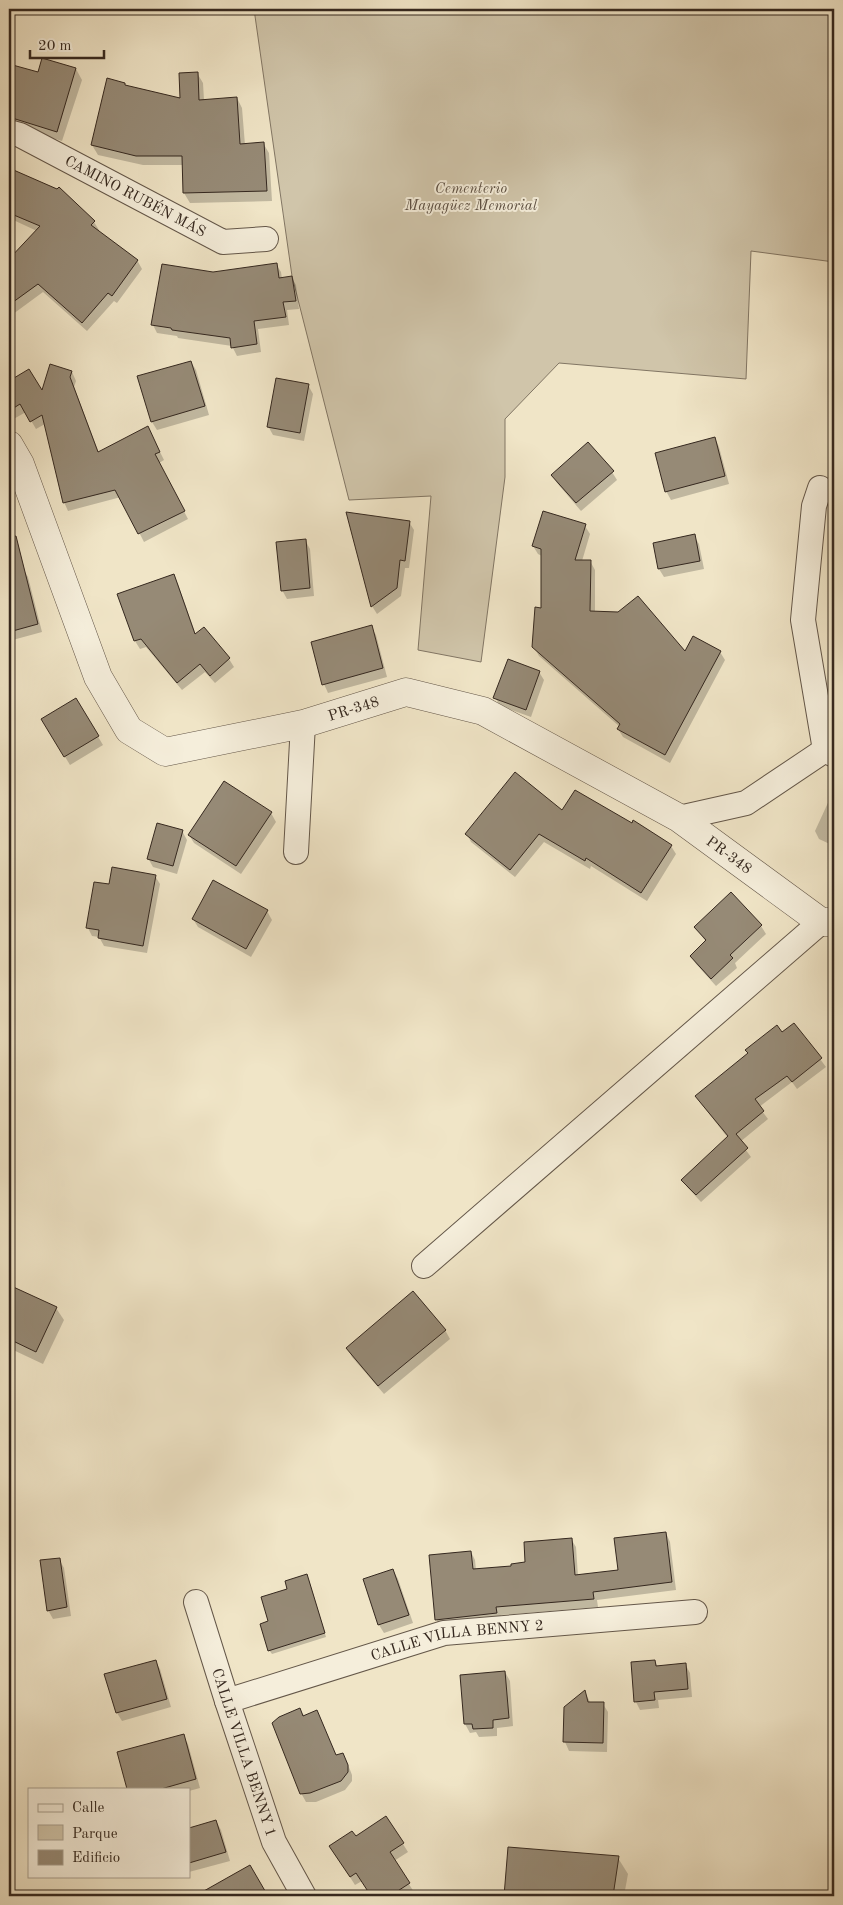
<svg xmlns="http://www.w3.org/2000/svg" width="843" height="1905" viewBox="0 0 843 1905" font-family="'Old Standard TT',serif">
  <rect width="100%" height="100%" fill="#f0e5c7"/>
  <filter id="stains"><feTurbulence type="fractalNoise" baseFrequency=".004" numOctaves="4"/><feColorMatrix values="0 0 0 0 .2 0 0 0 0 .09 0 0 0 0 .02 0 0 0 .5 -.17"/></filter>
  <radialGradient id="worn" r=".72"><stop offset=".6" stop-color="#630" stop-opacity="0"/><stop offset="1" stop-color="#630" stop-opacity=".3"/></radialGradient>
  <polygon fill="#d0c5aa" stroke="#827664" points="254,9 834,9 834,262 751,251 746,379 559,363 505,419 505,477 481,662 418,650 431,496 349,500 292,276"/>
  <g fill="#0003">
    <polygon points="46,61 76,69 82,80 62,141 9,125 9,65 16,67 18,105"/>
    <polygon points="197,73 203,83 204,100 237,98 242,108 245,145 263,143 269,153 272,201 190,203 184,193 183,165 143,165 98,155 92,145 126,86 182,99"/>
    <polygon points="9,170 57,191 94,222 99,230 97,231 137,260 142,269 117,303 114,301 87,331 43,292 9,317 9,258 34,240 37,231 9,218"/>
    <polygon points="276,264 281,272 282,279 291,277 296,285 299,309 287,310 289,325 258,329 261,352 237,356 232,346 178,338 177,336 157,333 153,325"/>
    <polygon points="191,362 196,370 209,415 157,430 152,422 139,377"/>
    <polygon points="72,372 76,381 74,387 99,453 152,436 164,460 159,463 188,519 144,542 121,497 68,511 64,502 45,424 36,429 26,412 10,421 9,419 9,374 13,380 42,393"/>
    <polygon points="308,385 313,394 304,441 273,435 268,426"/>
    <polygon points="715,438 719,447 729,484 671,500 666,491"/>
    <polygon points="612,472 617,480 581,511 557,483 552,475"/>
    <polygon points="409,522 414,530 409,568 405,568 401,596 377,614 372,606"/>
    <polygon points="585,526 590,534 582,561 590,561 595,570 595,612 685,653 720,652 725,660 670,763 623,737 618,729 620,727 539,656 534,647 542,609 542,556 538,554 533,546"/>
    <polygon points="694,536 699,544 704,569 664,577 659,569"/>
    <polygon points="305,540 310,549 314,596 287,599 282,590"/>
    <polygon points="23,569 28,577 42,632 9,641 9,572"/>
    <polygon points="173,575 178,584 196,635 204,629 229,659 234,667 215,683 205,672 182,690 146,647 140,649 135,641 119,595"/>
    <polygon points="371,627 376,635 387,677 328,693 324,684"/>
    <polygon points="539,672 544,680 531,717 500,706 495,697"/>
    <polygon points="76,700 103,745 70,765 43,720"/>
    <polygon points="832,794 834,795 834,846 819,839 815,831"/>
    <polygon points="563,812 632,824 633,822 671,846 676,854 647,901 591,866 590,869 544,842 515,877 471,842 467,834"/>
    <polygon points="271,813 276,822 241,874 194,843 189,835"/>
    <polygon points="182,831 187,840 177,874 153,867 148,858"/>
    <polygon points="155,876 160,884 147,953 104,946 99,937 92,936 88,928 110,886"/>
    <polygon points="267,911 272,920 251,957 198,927 193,919"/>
    <polygon points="761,926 766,934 735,963 737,968 716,986 696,964 691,956 706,942 695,927"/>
    <polygon points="794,1024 826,1067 797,1089 792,1082 759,1107 768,1119 740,1142 751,1157 701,1202 687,1187 683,1180 728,1138 696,1097 749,1054"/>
    <polygon points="9,1286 56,1308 64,1320 43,1364 9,1348"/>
    <polygon points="445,1330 450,1339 384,1394 352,1357 347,1348"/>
    <polygon points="666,1533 670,1542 676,1590 597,1600 598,1607 501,1615 501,1622 441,1628 436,1619 471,1552 475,1560 476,1570 512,1567 526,1564 571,1539 576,1547 578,1576 619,1571"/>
    <polygon points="59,1559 64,1568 71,1616 53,1619 48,1610"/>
    <polygon points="393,1570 398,1579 413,1623 384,1633 379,1625 365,1579"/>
    <polygon points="309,1580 326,1637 272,1654 269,1650 270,1622 289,1589"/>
    <polygon points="155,1661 160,1669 171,1707 122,1721 117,1713 106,1675"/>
    <polygon points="655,1661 658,1667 685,1664 690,1673 692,1697 658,1700 659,1708 640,1710 636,1702"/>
    <polygon points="505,1672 510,1681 513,1726 497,1728 497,1736 479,1737 476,1732 470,1733 465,1724 461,1676"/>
    <polygon points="585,1692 591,1704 603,1704 608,1712 607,1752 569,1751 565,1742 565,1708"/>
    <polygon points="300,1710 336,1757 347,1762 352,1775 352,1781 345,1790 316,1802 306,1802 301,1793"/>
    <polygon points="183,1735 188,1744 200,1788 189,1791 189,1789 128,1789"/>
    <polygon points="386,1817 408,1852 394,1861 414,1892 407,1896 372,1896 362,1881 355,1885 336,1855 355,1838"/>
    <polygon points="216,1821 221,1830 230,1861 189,1872 189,1829"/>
    <polygon points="509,1848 618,1858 628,1874 624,1896 505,1896"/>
    <polygon points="249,1866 267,1896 198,1896"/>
  </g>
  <g fill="#968a76" stroke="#35281f">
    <polygon points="42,58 76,68 57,132 9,117 9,64 38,72"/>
    <polygon points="198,72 199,100 237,97 240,144 264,142 267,191 183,193 182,156 136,156 91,145 107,78 125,83 125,85 180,98 179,73"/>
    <polygon points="9,168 57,189 59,187 95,221 91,225 138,260 112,296 108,293 82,323 38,284 9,305 9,259 40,226 9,213"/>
    <polygon points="277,263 279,278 292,276 296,301 283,302 286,317 254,321 257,344 231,348 230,338 172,330 171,328 151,325 162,264 213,272"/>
    <polygon points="191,361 205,406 151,422 137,376"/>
    <polygon points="50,364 72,371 70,377 98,452 148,426 160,452 155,454 185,511 138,534 115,490 63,503 42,415 30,422 20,404 9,411 9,381 29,369 42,390"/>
    <polygon points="276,378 309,384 300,433 267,427"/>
    <polygon points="715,437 725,476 665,492 655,453"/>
    <polygon points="588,442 614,471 576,503 551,475"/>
    <polygon points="543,511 586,524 575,560 591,560 590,611 618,612 638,596 685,651 693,636 721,651 665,755 617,729 620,724 532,647 535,607 541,608 541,549 532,546"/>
    <polygon points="346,512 410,521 405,561 400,560 397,588 371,607"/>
    <polygon points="695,534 700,561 658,569 653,543"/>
    <polygon points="16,536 38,624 9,632 9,537"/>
    <polygon points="306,539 310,588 281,591 276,542"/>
    <polygon points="174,574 195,634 204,627 230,658 210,676 200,664 177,683 141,639 134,641 117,594"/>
    <polygon points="372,625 383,668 322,685 311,642"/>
    <polygon points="508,659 540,671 526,710 493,698"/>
    <polygon points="76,698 99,736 64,757 41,719"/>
    <polygon points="515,772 562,810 575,790 632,823 633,820 672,845 641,893 586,858 585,861 539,834 510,870 465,834"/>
    <polygon points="224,781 272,812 236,866 188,835"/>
    <polygon points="157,823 183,830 173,866 147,859"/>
    <polygon points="112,867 156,875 143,946 98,938 99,930 86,928 94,882 109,884"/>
    <polygon points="213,880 268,910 246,949 192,919"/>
    <polygon points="731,892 762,925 730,955 733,958 711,979 690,956 706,940 694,927"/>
    <polygon points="794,1023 822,1058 792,1082 787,1076 755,1099 764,1111 736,1134 748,1148 696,1195 681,1180 728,1136 695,1096 748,1053 745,1050 777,1025 782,1032"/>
    <polygon points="9,1285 57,1307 36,1352 9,1339"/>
    <polygon points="413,1291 446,1330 378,1386 346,1348"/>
    <polygon points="666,1532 672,1582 593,1592 594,1599 496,1607 497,1613 435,1620 429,1555 471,1551 473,1569 511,1566 511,1564 525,1562 524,1542 572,1538 575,1575 618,1570 614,1538"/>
    <polygon points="60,1558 67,1607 47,1611 40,1560"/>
    <polygon points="393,1569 409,1615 378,1625 363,1579"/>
    <polygon points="307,1574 325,1633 268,1651 260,1624 268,1621 261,1597 287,1589 285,1581"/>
    <polygon points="156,1660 167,1699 116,1713 104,1674"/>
    <polygon points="655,1660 656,1666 686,1663 688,1689 654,1692 655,1700 634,1702 631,1662"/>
    <polygon points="505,1671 509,1718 493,1720 493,1728 473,1729 472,1724 464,1724 460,1675"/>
    <polygon points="585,1690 588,1702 604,1702 603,1743 563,1742 564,1707"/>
    <polygon points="300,1708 303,1716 317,1710 336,1755 343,1753 348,1765 348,1772 341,1781 310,1793 300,1794 272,1723 279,1717"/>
    <polygon points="184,1734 196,1779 161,1789 127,1789 117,1752"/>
    <polygon points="386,1816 404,1843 390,1852 410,1883 390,1896 371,1896 356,1873 350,1877 329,1846 352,1831 356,1836"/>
    <polygon points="216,1820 226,1852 189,1863 189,1828"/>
    <polygon points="508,1847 619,1856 613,1896 504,1896"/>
    <polygon points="250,1865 268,1896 195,1896 234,1874"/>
  </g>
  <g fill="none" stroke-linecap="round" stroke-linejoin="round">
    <g stroke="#645749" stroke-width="26">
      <g id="minor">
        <path id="s1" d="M9,132L20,135L223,242L266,239"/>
        <polyline points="820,488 814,506 803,620 825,750 834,755"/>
        <polyline points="679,818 746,803 825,750"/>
        <polyline points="296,852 303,724"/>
        <polyline points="424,1266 821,922"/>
        <path id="s2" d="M196,1602L227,1701L274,1842L304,1896"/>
        <path id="s3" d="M227,1701L444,1633L695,1612"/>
      </g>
    </g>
    <g stroke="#645749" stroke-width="29">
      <g id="tertiary">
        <path id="s4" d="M9,445L20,464L98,677L129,730L165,752L303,724L406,692L483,711L679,818L821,922H834"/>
      </g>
    </g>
    <use href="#minor" stroke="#f5eedb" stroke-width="24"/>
    <use href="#tertiary" stroke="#f5eedb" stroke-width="28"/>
  </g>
  <g text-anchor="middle" stroke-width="4" stroke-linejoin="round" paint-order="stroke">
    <g font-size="15" font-style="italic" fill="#5c4f42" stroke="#f5eedb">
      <text x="471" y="193">Cementerio<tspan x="471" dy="17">Mayagüez Memorial</tspan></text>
    </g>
    <g font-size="15" fill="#35281f" stroke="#f5eedb">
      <text dy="5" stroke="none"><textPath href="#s1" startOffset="142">CAMINO RUBÉN MÁS</textPath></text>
      <text dy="5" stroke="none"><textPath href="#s4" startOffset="546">PR-348</textPath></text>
      <text dy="5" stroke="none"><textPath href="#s4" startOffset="966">PR-348</textPath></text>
      <text dy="5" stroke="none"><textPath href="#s3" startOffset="239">CALLE VILLA BENNY 2</textPath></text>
      <text dy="5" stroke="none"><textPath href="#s2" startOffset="158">CALLE VILLA BENNY 1</textPath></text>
    </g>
  </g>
  <rect width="843" height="1905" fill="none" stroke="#f0e5c7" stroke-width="30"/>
  <rect x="10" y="10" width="823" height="1885" fill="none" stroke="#35281f" stroke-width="2.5"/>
  <rect x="15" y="15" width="813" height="1875" fill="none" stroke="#35281f"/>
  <rect x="28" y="1788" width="162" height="90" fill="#f5eedb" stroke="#a89f90"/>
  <rect x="38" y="1804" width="25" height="8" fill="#f5eedb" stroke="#a89f90"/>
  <text x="72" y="1812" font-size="15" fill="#35281f">Calle</text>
  <rect x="38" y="1825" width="25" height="15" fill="#d0c5aa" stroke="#a89f90"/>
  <text x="72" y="1838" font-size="15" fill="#35281f">Parque</text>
  <rect x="38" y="1850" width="25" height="15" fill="#968a76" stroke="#a89f90"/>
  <text x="72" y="1862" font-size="15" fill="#35281f">Edificio</text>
  <path d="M30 50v8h74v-8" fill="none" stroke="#35281f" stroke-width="2.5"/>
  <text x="38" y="50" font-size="15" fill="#35281f" stroke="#f5eedb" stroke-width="4" paint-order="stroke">20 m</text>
  <rect width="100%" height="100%" filter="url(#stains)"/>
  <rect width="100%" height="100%" fill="url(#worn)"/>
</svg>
